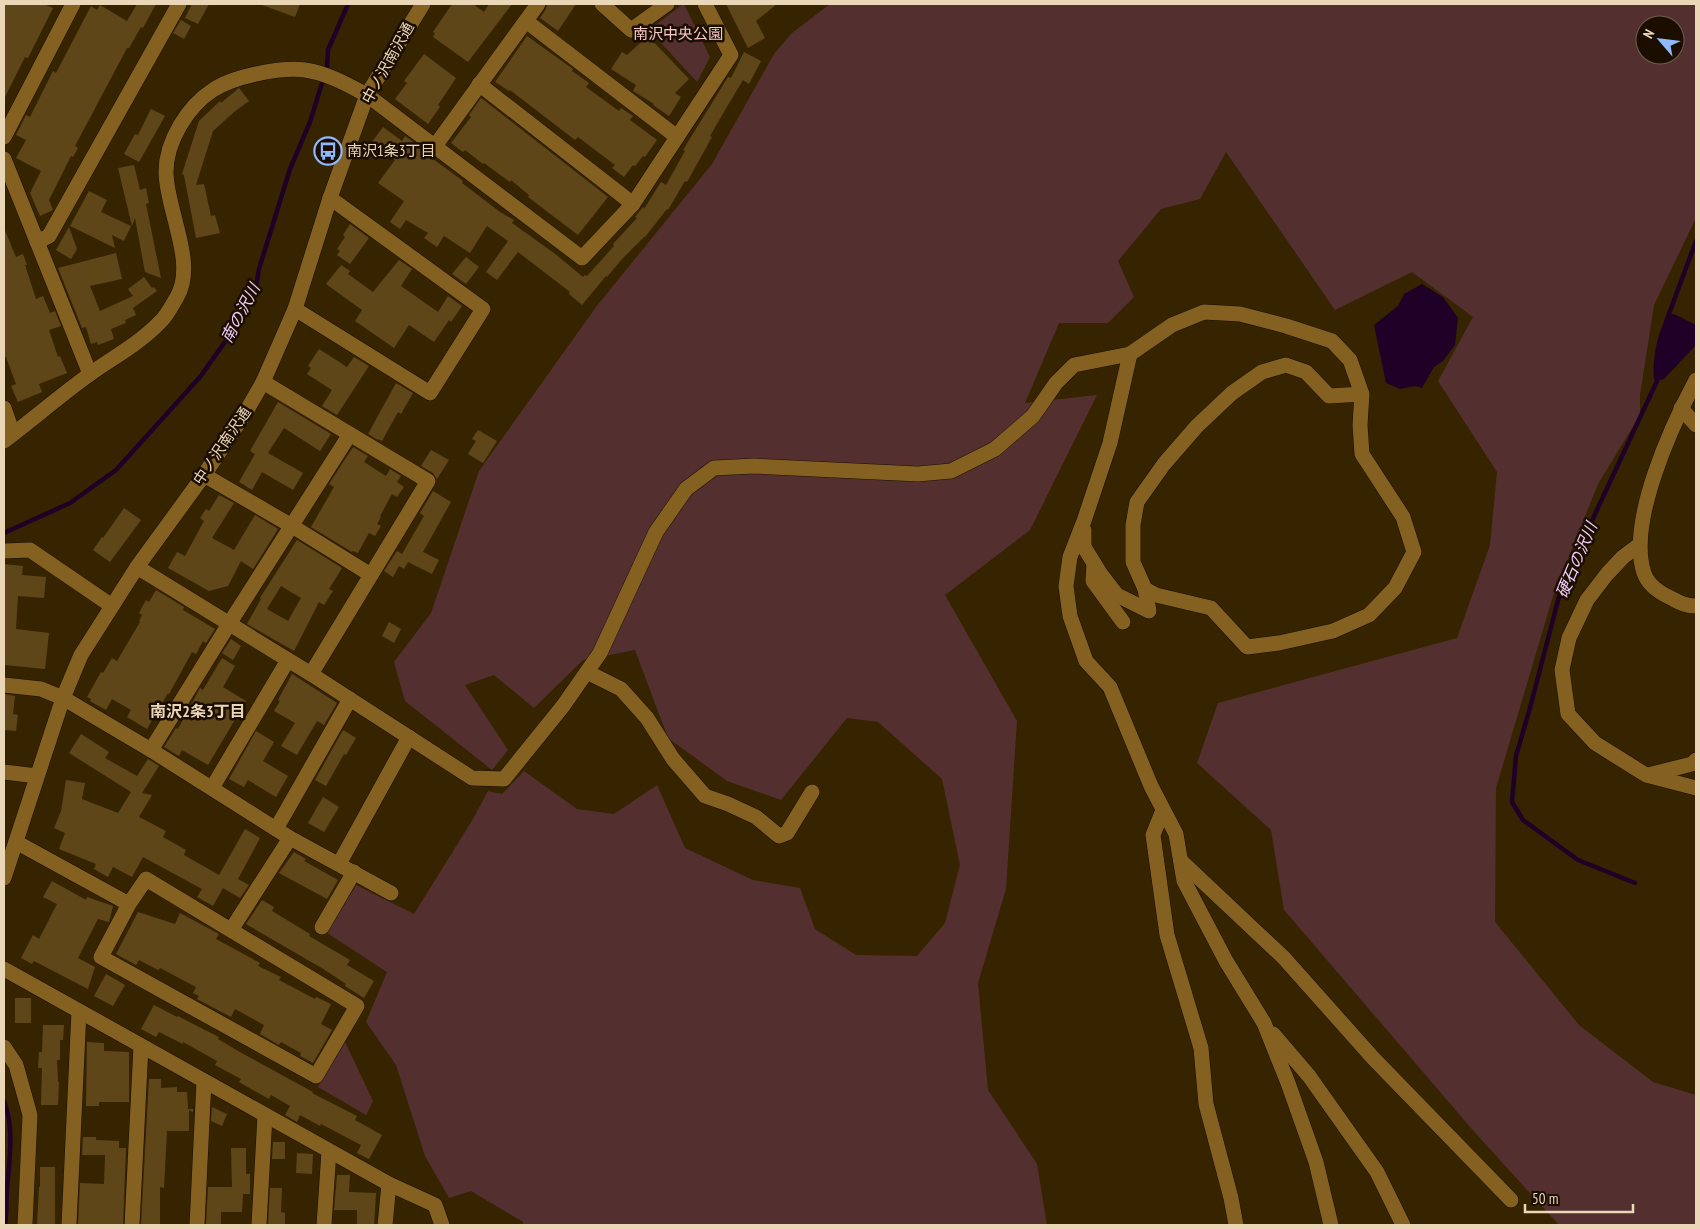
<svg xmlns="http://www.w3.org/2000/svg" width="1700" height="1229" viewBox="0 0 1700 1229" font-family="'PT Sans Narrow','Noto Sans JP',sans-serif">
  <rect width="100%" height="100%" fill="#362401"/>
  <g fill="#542f30" fill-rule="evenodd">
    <polygon points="683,4 684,4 710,57 697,82 649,30"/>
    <path d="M830,4H1696V218L1654,305L1640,395V415L1598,484L1553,596L1496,788L1495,922L1579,1025L1653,1082L1696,1095V1225H1559L1470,1127L1284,910L1271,830L1197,763L1218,703L1457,638L1490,545L1497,472L1438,381L1473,317L1412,272L1335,310L1226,152L1200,199L1161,209L1118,261L1134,297L1108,323H1059L1025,403L1097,395L1030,530L945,595L1017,721L1006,889L978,983L988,1090L1037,1164L1047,1225H523V1222L471,1191L449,1198L425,1156L396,1065L366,1022L387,972L327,933L356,885L414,914L473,819L488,791L502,794L524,771L577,809L614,814L657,785L685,848L753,880L800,888L815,929L856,955L917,956L945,923L960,865L942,779L878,722L847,718L781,800L727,781L668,738L635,650L583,660L534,708L494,675L465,685L508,750L492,770L405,701L394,662L431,613L479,471L596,307L712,164L774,54L792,33ZM1645,25H1675V55H1645Z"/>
    <polygon points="345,1042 373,1101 366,1115 318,1087"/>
  </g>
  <g fill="#1f0027">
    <polygon points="1422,284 1443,297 1458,318 1455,345 1443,361 1434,367 1422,388 1415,386 1400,389 1386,383 1374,325 1398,306 1404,294"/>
    <path d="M1670,314H1674L1696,325V345L1664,379L1658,381L1654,379C1652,361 1657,328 1670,314Z"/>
  </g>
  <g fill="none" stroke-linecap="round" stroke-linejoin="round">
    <g stroke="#1f0027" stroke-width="4.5">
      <polyline points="1666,322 1696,241"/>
      <polyline points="4,533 70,503 116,470 200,377 237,325 255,292 259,269 290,169 310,122 327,67 328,50 348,4"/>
      <polyline points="1635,883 1578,860 1523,820 1512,802 1516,756 1530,708 1562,585 1657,381 1657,376"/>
      <path d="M4,1101C15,1129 9,1161 7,1190C6,1202 7,1214 5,1225"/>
    </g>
  </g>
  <g fill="#5f4619" fill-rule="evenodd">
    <polygon points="4,4 44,4 53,8 28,58 25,57 4,99"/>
    <polygon points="137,4 156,4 143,28 141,27 129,48 127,48 75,146 78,148 73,157 71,156 49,200 53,210 40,216 30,193 41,171 16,158 26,140 16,135 26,115 30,117 53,71 56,73 91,6 97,10 100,5 127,21"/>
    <polygon points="192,4 209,4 198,24 185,18"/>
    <polygon points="262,4 300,4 295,17 262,5"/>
    <polygon points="452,4 473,4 484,12 489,4 512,4 468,62 433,37 435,33 433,32"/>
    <polygon points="547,4 576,4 558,31 540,18 546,9"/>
    <polygon points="726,4 777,4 756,21 765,38 748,48"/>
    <polygon points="181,20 191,26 184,39 173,33"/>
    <polygon points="527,36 573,69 572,71 589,83 586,87 619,111 621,108 633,116 630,120 657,140 645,157 643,156 635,166 633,165 624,177 612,168 615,165 578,137 575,140 510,90 509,91 495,82"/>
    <polygon points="648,36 689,79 675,93 681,97 669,116 653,105 654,104 633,91 636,85 611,69 622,52 627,55"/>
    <polygon points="744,52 761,61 749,84 743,80 728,105 710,136 712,137 687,182 685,181 668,210 667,209 645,237 644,237 623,258 607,277 606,276 582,305 569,294 570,292 518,252 497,280 486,272 508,241 487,226 470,253 444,236 437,247 424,238 428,233 406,220 400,229 390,222 404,201 378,183 395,160 372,142 383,127 402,141 405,136 419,146 418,148 463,181 462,183 500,212 514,220 512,223 554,253 583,277 585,275 587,276 614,246 613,244 637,218 635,217 643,207 644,209 661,182 666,185 685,151 683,150 728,77 731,78"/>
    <polygon points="424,54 456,78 438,105 440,107 428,124 395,99 407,83 404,81"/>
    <polygon points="239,88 249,101 234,112 213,131 196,185 204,184 211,216 215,215 220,233 196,238 184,175 182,174 199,121 220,101 221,103"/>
    <polygon points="481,98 608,197 578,235 528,197 529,195 511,180 510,182 484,163 483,164 465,150 463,152 451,143 471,117 469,115"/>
    <polygon points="151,109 165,116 139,162 124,154 135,134 138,135"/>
    <polygon points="134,165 140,190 146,188 149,203 146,204 161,278 145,272 135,218 132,226 118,168"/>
    <polygon points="89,191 107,200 101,212 131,226 124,241 112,235 115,248 70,226"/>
    <polygon points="350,224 369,238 350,264 337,255 340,251 337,249 345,237 343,235"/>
    <polygon points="69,227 77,249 71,259 56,250"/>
    <polygon points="4,228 16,257 23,254 27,265 25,265 36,299 43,296 50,313 55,311 61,326 49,330 58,357 60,356 67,373 39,384 42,392 18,402 11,386 16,384 6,357 4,357"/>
    <polygon points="116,253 122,279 90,286 100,311 133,296 128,289 144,277 152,288 154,287 157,291 133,308 136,315 125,320 126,323 111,329 114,339 98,345 97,342 91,344 86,327 82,328 58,268"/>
    <polygon points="466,257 479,267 466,284 452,274"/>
    <polygon points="399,260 412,269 401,286 438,312 448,296 462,306 451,322 449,320 434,342 409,325 394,348 355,321 362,310 326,284 341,265 350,271 348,274 373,292"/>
    <polygon points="319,349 347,367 354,357 369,366 337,415 322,406 332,390 307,374 311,368 308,366"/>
    <polygon points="396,383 413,393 401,414 398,412 382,441 378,439 378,440 368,434"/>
    <polygon points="278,402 331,434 320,451 284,428 268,453 303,473 293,490 262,472 252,490 239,482 255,454 250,451"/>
    <polygon points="478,430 497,441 483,463 468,454 476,441 472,439"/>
    <polygon points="353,447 368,456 364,462 386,476 390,469 401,476 397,482 404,487 397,497 392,494 380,516 381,517 377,524 381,526 375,536 369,533 358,553 353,551 352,552 311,527 334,487 329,484"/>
    <polygon points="431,450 449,460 437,479 433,473 421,466"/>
    <polygon points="433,491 451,502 423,552 439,560 432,574 408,562 404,569 399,566 393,577 384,571 397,551 402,554 424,516 420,513"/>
    <polygon points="219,495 234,503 212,538 234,550 255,515 278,529 253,569 241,561 228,586 209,591 168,568 177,552 185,556 204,521 200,518 206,509 209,511"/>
    <polygon points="124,508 141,520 110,562 93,550 102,537 103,538"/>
    <path d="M297,540L342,568L329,589L333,591L324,605L319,602L294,651L247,624L261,599L260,598ZM281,586L301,598L288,621L267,609Z"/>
    <polygon points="4,564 23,566 22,575 46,577 44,598 18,596 16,629 49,633 45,669 4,665"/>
    <polygon points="156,590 184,607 183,610 215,629 206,643 203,641 196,654 192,652 169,694 168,693 147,729 127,717 131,710 112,699 106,710 90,701 91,699 87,697 101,672 103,673 112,658 117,661 140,622 139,621 142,615 139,613 146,600 149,602"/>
    <polygon points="389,622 401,629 394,643 382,636"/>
    <polygon points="231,639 241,646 233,660 222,653"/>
    <polygon points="222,658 235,666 223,687 246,701 208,765 182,750 179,756 164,747 176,728 178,729 200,688 203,690"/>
    <polygon points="292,674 337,703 324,725 317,721 297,755 281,746 295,723 274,711 280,701 278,700"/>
    <polygon points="4,694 15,696 13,714 18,715 16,731 4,730"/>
    <polygon points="343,730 356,738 346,755 344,754 326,786 315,780"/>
    <polygon points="256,731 274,742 263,761 288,776 276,797 248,780 244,787 229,779"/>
    <polygon points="81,734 109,752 105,758 137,776 148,759 159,766 142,793 152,795 139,817 166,831 163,837 186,850 184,855 219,875 245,829 260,838 238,879 249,885 240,898 223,888 213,906 197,897 202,889 143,857 132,877 113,867 108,877 94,869 96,864 59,849 65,833 54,828 61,811 66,780 85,783 82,799 118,813 131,792 69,753"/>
    <polygon points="323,797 339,807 324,832 308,823"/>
    <polygon points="294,852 306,859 304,861 338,880 327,899 279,873"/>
    <polygon points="52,881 86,900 87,897 113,906 109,922 98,919 78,958 95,967 88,989 34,961 32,964 21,958 33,935 39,939 57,904 43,897"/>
    <polygon points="262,900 274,907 272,911 310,934 309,936 350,960 347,965 374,981 364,998 345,986 346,984 325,970 246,924"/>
    <polygon points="138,912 175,924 180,913 219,934 216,939 260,963 258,966 281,977 279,980 315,999 316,997 331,1004 321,1024 332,1030 313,1063 300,1056 301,1053 281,1042 279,1045 260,1034 264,1025 235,1009 231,1017 197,999 199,996 193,993 196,987 160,968 158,970 139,960 136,965 116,954"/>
    <polygon points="106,974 125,985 113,1006 94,996"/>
    <rect x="15" y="998" width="16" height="25"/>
    <polygon points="154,1005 177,1017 178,1016 201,1028 219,1037 218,1039 238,1051 313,1092 312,1093 357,1116 355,1120 382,1135 369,1159 357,1153 361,1145 321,1124 320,1126 300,1115 297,1122 285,1115 290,1106 271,1095 269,1099 239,1082 241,1079 215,1065 217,1061 183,1042 183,1044 159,1032 156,1037 141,1029"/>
    <polygon points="43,1025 64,1025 63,1040 60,1040 60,1060 57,1060 58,1082 59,1082 58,1105 41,1105 42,1068 38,1068 39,1052 42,1052"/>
    <polygon points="87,1042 104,1043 104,1051 129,1052 129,1102 99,1102 99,1106 86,1106"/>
    <polygon points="149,1079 161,1079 161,1088 177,1087 177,1092 187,1092 188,1109 193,1109 193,1112 189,1110 189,1131 167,1131 164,1188 160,1187 160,1225 141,1224"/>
    <polygon points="212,1107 227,1114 222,1126 211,1121"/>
    <polygon points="83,1137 96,1137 96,1140 119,1141 119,1148 126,1148 123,1225 78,1225 80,1183 104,1184 105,1155 82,1155"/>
    <polygon points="273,1142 285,1142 285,1159 272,1159"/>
    <polygon points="231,1148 246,1148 246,1174 250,1174 250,1194 243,1194 242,1212 221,1212 221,1225 206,1225 208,1187 232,1187"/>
    <polygon points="297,1153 313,1154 312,1174 296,1173"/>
    <polygon points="40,1167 55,1167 55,1225 37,1225 39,1187 40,1187"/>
    <polygon points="337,1175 350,1175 349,1192 376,1193 374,1225 357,1225 357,1210 334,1210"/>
    <polygon points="270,1188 282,1188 281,1212 285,1213 285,1225 268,1225"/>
  </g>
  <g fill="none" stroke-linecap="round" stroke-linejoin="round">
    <g stroke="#190e00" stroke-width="16">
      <g id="minor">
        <polyline points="602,4 631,30 667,4"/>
        <polyline points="526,21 677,137"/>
        <polyline points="479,84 633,204"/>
        <polyline points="4,137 73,4"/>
        <polyline points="435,146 538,4"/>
        <polyline points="4,159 90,374"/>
        <polyline points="37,242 49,236 179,4"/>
        <polyline points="295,309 430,393 483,309 330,198"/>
        <polyline points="1130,354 1110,443 1084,521 1070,557 1066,586 1070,616 1086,661 1110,687 1151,786 1176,834 1184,881 1226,961 1264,1023 1288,1083 1316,1162 1331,1225"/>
        <path d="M1696,380C1672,425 1627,522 1644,573C1648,585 1660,593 1671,598C1680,603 1686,606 1696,606"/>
        <polyline points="263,382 428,481 311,674"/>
        <polyline points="4,408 13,434"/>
        <polyline points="1681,408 1696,425"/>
        <path d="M4,441C33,419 61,395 90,374C114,357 140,343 160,322C167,316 172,305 177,297C197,263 166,209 166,172C166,141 188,106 213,90C234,76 281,67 305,70C327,73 348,85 367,95L582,258L633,204L731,55L705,4"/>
        <polyline points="204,475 292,526 371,575"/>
        <polyline points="1084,530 1084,547 1100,573 1117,595 1149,611 1145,589"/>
        <polyline points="1639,545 1623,557 1607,574 1587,600 1569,638 1562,670 1568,714 1595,743 1646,775 1696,788"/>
        <polyline points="4,551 30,550 112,606"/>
        <polyline points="1094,564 1093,581 1123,622"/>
        <polyline points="137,567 311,674 472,778 504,779 563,706 600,653 656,532 686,489 714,468 754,466 918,474 951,471 995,449 1033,416 1056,383 1074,365 1130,354 1172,325 1204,312 1240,314 1286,326 1332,341 1350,360 1362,394 1360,425 1362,454 1403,517 1414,552 1395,588 1369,615 1333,631 1279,643 1247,647 1211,608 1156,595 1145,589 1133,562 1133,525 1137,502 1164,464 1197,426 1232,393 1262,372 1286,365 1306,372 1329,396 1362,394"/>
        <polyline points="587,672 621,689 647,718 673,759 705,796 728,804 756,817 779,836 787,833 812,792"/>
        <polyline points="4,685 41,689 63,698 151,750 290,838 391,893"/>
        <polyline points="151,750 229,624 350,434"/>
        <polyline points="4,772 37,776"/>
        <polyline points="1648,775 1692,764 1696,760"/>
        <polyline points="212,788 288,660"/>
        <polyline points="1163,810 1153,835 1167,935 1201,1048 1206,1104 1231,1198 1236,1225"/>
        <polyline points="276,829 350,699"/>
        <polyline points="16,842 129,904 146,879 357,1006 316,1076 101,957 129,904"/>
        <polyline points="1181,861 1284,958 1373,1058 1511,1200"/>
        <polyline points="339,864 409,737"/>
        <polyline points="4,878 63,698 81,655 137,567 204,475 247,410 263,382 295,309 330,198 367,95 423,4"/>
        <polyline points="322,927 354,872"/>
        <polyline points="231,930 290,838"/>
        <polyline points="4,969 389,1184 385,1225"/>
        <polyline points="1273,1034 1309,1076 1377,1172 1403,1225"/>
        <polyline points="4,1047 16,1065 30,1115 25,1225"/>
        <polyline points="389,1184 435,1205 442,1225"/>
        <polyline points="69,1225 79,1011"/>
        <polyline points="132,1225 141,1046"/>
        <polyline points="197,1225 204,1081"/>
        <polyline points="259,1225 265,1115"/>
        <polyline points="324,1225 329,1151"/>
      </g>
    </g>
    <use href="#minor" stroke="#846120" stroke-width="15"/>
  </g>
  <defs>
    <g id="bus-ring" transform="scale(1.4375)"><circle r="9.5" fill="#1b0d00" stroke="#8eb9fc" stroke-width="1.5"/><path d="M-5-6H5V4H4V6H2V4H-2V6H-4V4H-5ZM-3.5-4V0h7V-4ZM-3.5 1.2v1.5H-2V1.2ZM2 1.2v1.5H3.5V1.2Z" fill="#8eb9fc"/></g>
  </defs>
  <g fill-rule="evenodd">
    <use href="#bus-ring" x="328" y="151"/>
  </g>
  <g text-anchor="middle" stroke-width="5" stroke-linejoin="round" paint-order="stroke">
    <g font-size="15" fill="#f4cac9" stroke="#1b0d00">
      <text x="678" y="39">南沢中央公園</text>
    </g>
    <g font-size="15" fill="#ead7b8" stroke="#1b0d00">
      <text transform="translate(388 63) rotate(-61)" y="5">中ノ沢南沢通</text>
      <text transform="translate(222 446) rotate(-56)" y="5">中ノ沢南沢通</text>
    </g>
    <g font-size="15" fill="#ead7b8" stroke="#1b0d00" text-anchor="start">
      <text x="347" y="156">南沢1条3丁目</text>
    </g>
    <g font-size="16" font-style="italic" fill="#f1cefa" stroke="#1b0d00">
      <text transform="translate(240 313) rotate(-62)" y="6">南の沢川</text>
      <text transform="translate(1576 560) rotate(-67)" y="6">硬石の沢川</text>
    </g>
    <g font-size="16" font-weight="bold" fill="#ead7b8" stroke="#1b0d00">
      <text x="198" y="717">南沢2条3丁目</text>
    </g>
  </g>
  <rect width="1700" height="1229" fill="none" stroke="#ead7b8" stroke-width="10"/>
  <g transform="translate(1660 40) rotate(298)"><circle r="24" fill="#1b0d00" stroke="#6e5e4a"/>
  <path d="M0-4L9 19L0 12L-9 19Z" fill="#8eb9fc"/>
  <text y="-8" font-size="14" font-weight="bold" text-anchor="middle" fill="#ead7b8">N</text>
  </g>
  <path d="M1525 1204v8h108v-8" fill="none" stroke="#ead7b8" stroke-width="2.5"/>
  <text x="1532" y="1204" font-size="15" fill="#ead7b8" stroke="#1b0d00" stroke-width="4" paint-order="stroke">50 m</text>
</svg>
